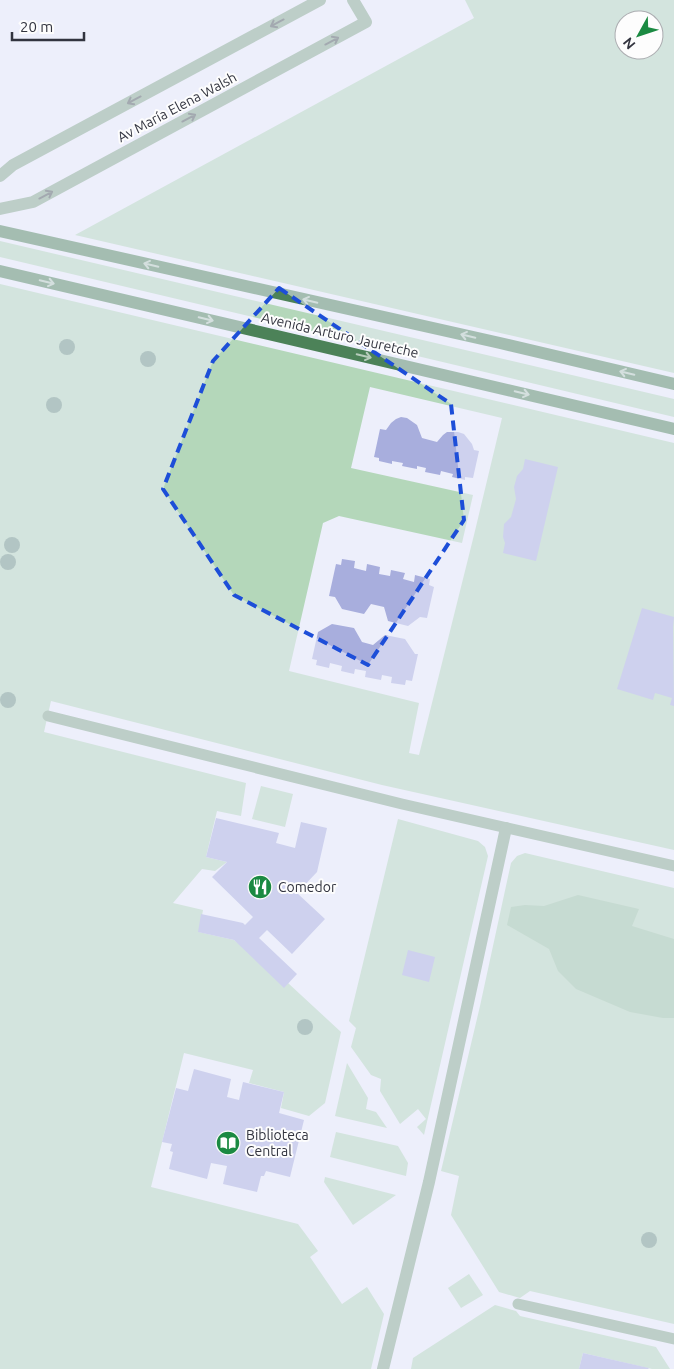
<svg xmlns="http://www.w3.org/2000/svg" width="674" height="1369" viewBox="0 0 674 1369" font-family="Ubuntu,sans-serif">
  <rect width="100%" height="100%" fill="#edeffb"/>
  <g fill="#b4d7ba" fill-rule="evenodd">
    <path d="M465,0H674V373L75,235L474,18ZM624,20H654V50H624Z"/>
    <polygon points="0,241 674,399 674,417 0,257"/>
    <path d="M0,284L674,443V850L382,785L51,701L44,732L246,783L241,816L217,811L206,857L227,862L215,871L202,869L173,903L203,910L199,932L234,940L288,983L341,1032L325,1103L309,1116L281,1108L284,1092L249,1083L253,1070L184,1053L151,1187L298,1224L318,1251L310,1257L342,1304L367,1287L384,1314L371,1369H0ZM370,387L502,418L474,535L419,755L409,753L419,703L289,671L323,523L339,516L462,543L473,495L351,468Z"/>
    <polygon points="261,786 293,794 285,827 252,819"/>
    <polygon points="398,819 478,841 485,847 488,856 424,1135 417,1127 426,1119 418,1109 400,1124 380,1091 381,1079 371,1075 351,1047 356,1028 349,1021"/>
    <polygon points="525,853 674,888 674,1324 530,1291 520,1298 499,1292 451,1215 459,1176 441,1171 480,1006 511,863 517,856"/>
    <polygon points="347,1063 368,1098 366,1109 376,1112 387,1128 335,1116"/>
    <polygon points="336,1132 398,1146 408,1163 406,1176 330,1157"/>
    <polygon points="325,1177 396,1195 353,1225 324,1182"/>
    <polygon points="469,1274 483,1295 461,1308 448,1288"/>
    <polygon points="495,1305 516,1311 520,1316 656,1347 670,1369 652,1369 583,1353 579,1369 411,1369 413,1358"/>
  </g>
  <polygon fill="#98c3a0" points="578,895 639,909 632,926 674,939 674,1018 663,1018 630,1012 576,989 558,971 549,949 507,925 511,907 525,905 544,906"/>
  <g fill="#a8aedd">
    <polygon points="401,417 407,418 417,425 422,438 437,442 443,435 447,432 458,432 464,434 472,444 474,450 479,451 473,478 465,477 465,480 452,477 453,474 441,471 440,475 425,472 426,468 417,466 417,469 402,466 403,463 392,461 392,464 379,461 379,458 374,457 380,429 386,430 391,423 396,419"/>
    <polygon points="525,459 558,467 536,561 503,553 505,543 503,537 504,524 511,517 516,499 514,487 517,476 523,469"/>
    <polygon points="342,559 355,561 354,568 366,571 367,564 380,567 379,574 390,576 391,570 405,573 403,579 414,582 415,575 430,579 429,585 434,587 427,618 420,617 408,626 388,621 384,607 371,604 364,614 342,609 335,597 329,596 336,564 341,565"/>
    <polygon points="642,608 674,617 673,627 674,706 670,705 672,698 655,693 653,700 617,689"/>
    <polygon points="332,624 354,628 362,642 373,645 385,635 405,639 415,654 418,654 412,681 406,680 405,685 391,683 392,677 382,675 381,680 365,677 366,671 355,669 354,674 341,671 342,666 330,663 329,668 316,665 317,660 312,659 318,632"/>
    <polygon points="216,818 279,833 276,843 295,848 301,822 327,828 317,872 297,893 325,919 292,954 267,930 259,938 297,974 284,988 234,940 198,932 201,914 243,923 245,925 253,917 212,877 227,862 206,857"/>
    <polygon points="408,950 435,957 429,982 402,975"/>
    <polygon points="194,1069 231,1079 227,1097 239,1100 243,1082 284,1092 279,1113 304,1120 290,1177 266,1171 264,1176 261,1176 257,1192 223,1184 227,1166 211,1163 207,1179 169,1169 173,1152 170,1151 172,1144 162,1142 176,1088 188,1091"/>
    <polygon points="583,1353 649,1368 648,1369 579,1369"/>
  </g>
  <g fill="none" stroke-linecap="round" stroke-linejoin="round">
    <g stroke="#83a689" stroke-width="11">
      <polyline points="48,716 402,804 674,866"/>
      <polyline points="518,1304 674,1339"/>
    </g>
    <g stroke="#83a689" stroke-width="12">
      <polyline points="0,176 13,165 320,0"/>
      <polyline points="0,209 33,202 366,22 353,0"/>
      <polyline points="383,1369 429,1182 506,828"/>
    </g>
    <g stroke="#4c8258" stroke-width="12">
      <polyline points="0,231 500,343 674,384"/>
      <polyline points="0,271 674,429"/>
    </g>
  </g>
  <g fill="#6b9380">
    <circle cx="67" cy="347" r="8"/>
    <circle cx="148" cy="359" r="8"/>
    <circle cx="54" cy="405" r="8"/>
    <circle cx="12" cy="545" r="8"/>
    <circle cx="8" cy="562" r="8"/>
    <circle cx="8" cy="700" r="8"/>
    <circle cx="305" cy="1027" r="8"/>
    <circle cx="649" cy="1240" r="8"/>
  </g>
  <defs><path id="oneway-shaft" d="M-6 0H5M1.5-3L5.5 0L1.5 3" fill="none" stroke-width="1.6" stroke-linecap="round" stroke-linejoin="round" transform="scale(1.25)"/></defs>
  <g stroke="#4a5655">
    <use href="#oneway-shaft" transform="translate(277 23) rotate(152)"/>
    <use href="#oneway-shaft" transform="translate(332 41) rotate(-28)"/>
    <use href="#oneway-shaft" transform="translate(134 100) rotate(152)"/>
    <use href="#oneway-shaft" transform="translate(189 118) rotate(-28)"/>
    <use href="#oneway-shaft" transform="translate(46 195) rotate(-28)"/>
  </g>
  <g stroke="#b6ccbb">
    <use href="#oneway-shaft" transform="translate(151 265) rotate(-167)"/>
    <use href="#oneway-shaft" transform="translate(47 282) rotate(13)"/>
    <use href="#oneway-shaft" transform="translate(310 301) rotate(-167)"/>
    <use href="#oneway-shaft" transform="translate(206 319) rotate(13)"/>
    <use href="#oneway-shaft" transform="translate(468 336) rotate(-167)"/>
    <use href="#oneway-shaft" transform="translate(364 356) rotate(13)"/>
    <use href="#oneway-shaft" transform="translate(627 373) rotate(-167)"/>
    <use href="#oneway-shaft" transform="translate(522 393) rotate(13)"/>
  </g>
  <path d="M0 0H674V1369H0ZM279,288L451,404L464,520L368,665L234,595L163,489L213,361Z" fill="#edeffb" fill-opacity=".55" fill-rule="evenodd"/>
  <path fill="none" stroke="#1d4ed8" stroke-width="4" stroke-dasharray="10 6" stroke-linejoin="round" d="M279,288L451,404L464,520L368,665L234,595L163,489L213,361Z"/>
  <defs>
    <g id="restaurant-disc" transform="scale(1.25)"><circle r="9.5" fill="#1b8a42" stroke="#fdfdfd"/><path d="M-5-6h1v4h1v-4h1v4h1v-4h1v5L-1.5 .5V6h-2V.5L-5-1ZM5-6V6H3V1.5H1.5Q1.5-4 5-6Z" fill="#fff"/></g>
    <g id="library-disc" transform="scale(1.25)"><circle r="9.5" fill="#1b8a42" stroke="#fdfdfd"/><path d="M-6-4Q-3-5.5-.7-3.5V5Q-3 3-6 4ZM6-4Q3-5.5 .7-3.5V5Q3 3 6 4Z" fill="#fff"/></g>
  </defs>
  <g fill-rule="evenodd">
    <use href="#restaurant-disc" x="260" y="887"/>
    <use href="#library-disc" x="228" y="1143"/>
  </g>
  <g text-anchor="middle" stroke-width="4" stroke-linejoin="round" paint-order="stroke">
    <g font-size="14" fill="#32343f" stroke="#fdfdfd">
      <text transform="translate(177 107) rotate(-28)" y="5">Av María Elena Walsh</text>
      <text transform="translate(340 335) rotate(13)" y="5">Avenida Arturo Jauretche</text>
    </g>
    <g font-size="14" fill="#32343f" stroke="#fdfdfd" text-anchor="start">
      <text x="278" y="892">Comedor</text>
      <text x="246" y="1140">Biblioteca<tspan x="246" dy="16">Central</tspan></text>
    </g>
  </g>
  <g transform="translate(639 35) rotate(230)"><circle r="24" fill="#fdfdfd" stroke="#acadb1"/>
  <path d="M0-4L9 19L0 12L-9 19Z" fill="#1b8a42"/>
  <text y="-8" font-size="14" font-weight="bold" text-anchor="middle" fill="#32343f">N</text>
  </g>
  <path d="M12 32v8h72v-8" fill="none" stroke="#32343f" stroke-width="2.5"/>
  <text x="20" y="32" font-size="15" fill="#32343f" stroke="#fdfdfd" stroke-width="4" paint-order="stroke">20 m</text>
</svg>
